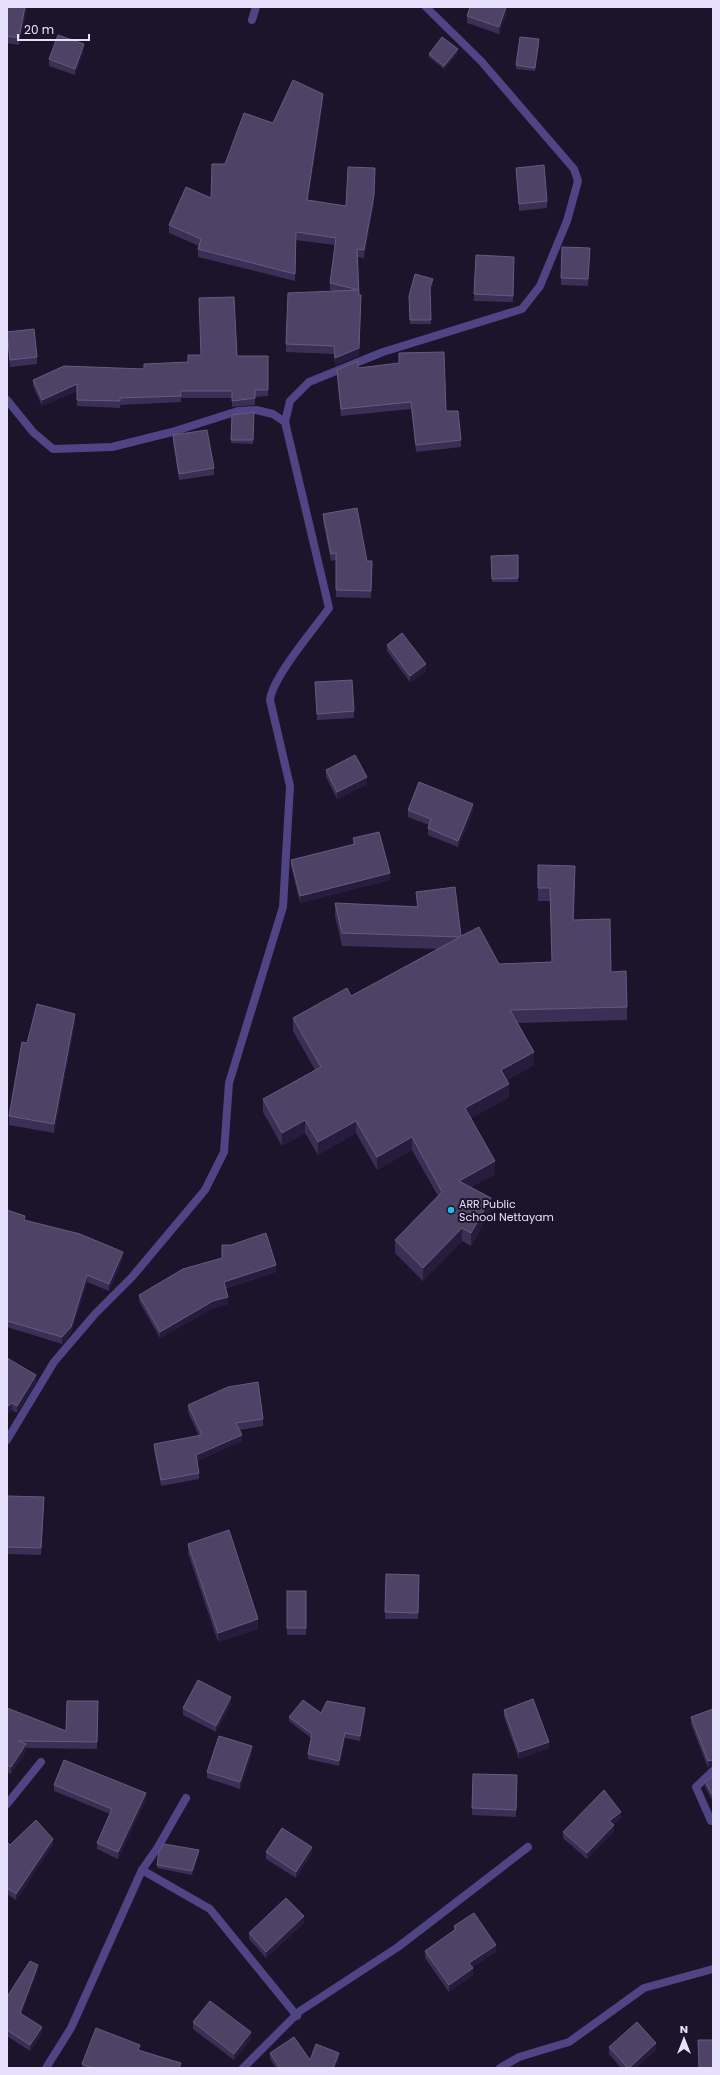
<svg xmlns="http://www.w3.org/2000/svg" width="720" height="2075" viewBox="0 0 720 2075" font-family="Poppins,sans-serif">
  <rect width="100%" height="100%" fill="#1b142a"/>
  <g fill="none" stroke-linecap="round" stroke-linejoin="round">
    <g stroke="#4f4484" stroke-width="8">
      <polyline points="252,20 256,7"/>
      <polyline points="7,400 33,432 53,449 112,447 172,432 238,411 256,410 273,414 285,422"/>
      <path d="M7,1440L54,1362L95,1314L132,1277L205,1190L224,1152L229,1083L283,907L290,786L270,700C272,678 314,629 329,608L285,422L290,401L309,382L383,352L522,309L540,286L567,221L578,181L574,169L481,61L426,7"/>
      <polyline points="713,1771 696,1787 711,1821 713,1821"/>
      <polyline points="7,1804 41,1762"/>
      <polyline points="142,1870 210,1909 297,2016"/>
      <polyline points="46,2068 71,2028 142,1870 158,1847 186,1798"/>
      <polyline points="243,2068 300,2011 398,1947 528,1847"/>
      <polyline points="500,2068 519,2057 569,2042 644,1988 713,1969"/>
    </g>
  </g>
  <g fill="#3c2f56">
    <polygon points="7,7 27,7 19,45 7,43"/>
    <polygon points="507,7 507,12 499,34 467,23 467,16"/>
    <polygon points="539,42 535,71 516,69 516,65"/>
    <polygon points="84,51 75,75 49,66 49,59"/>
    <polygon points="458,53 444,69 429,57 429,54"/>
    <polygon points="323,101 308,200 346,206 375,176 374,203 364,258 358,257 359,295 361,302 359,356 335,365 334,354 286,352 286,344 333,291 330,290 330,283 335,245 296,240 295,281 198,257 198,249 199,246 169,233 169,225 211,198 225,164 273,123"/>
    <polygon points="516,168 547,201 547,208 519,211"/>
    <polygon points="590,255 588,286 561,285 561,278"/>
    <polygon points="514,257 513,302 474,301 474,294"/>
    <polygon points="433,283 430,291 431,324 410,324 409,296"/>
    <polygon points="7,332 37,357 37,364 10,367 7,339"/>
    <polygon points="201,355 237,356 268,356 268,396 255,397 255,405 232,407 232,398 181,398 181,402 120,405 120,408 77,406 77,391 42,406 33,386 33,380 144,369 188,362"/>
    <polygon points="358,368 446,411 461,440 461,447 416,452 411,409 341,416 337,377 337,370"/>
    <polygon points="254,412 253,444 231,443 232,415"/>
    <polygon points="173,435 214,468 214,475 179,480 173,442"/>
    <polygon points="323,514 367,561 372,561 371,598 336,597 336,560 331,561 323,521"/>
    <polygon points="518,555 518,582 492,582 491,556"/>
    <polygon points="387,645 426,671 410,682 387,651"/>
    <polygon points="315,682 354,711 354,718 317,720"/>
    <polygon points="326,770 367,784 337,799 326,777"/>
    <polygon points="408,810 473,811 458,847 428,835 428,828 429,825 408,817"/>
    <polygon points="353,838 390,880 300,903 291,866 291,860 353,845"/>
    <polygon points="538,865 575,879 574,920 611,972 627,1007 627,1020 517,1023 534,1065 507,1080 509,1097 471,1118 495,1174 471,1187 491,1210 471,1246 462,1241 423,1281 395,1253 395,1240 438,1196 412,1150 377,1170 356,1133 318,1155 305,1133 282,1146 263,1112 263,1099 315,1070 293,1031 293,1018 351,996 438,949 342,946 335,916 335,903 417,906 416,892 461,936 499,964 552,962 550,901 538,901"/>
    <polygon points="75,1022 54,1133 9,1125 9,1116 27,1043"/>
    <polygon points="7,1210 25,1220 123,1258 109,1291 87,1282 71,1333 62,1344 7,1327"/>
    <polygon points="276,1272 226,1288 228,1304 213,1308 160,1338 139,1301 139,1295"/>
    <polygon points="7,1358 36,1382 17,1413 12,1410 7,1414"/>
    <polygon points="188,1405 263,1419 263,1426 239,1430 242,1441 197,1461 199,1473 199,1479 161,1486 154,1450 154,1444 199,1436 188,1412"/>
    <polygon points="44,1504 41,1555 7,1554 7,1514"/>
    <polygon points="188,1544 258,1629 218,1642 188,1553"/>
    <polygon points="386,1574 419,1575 418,1619 385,1619"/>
    <rect x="287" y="1591" width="19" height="44"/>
    <polygon points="98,1701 97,1749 26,1748 26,1751 11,1774 7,1772 7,1708 66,1731"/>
    <polygon points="231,1704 216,1732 183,1715 183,1708"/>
    <polygon points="713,1709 708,1768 691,1724 691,1717"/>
    <polygon points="504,1710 549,1748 519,1759 504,1717"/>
    <polygon points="321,1713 365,1713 360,1741 345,1738 339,1766 308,1759 308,1754 311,1738 289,1721 289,1717"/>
    <polygon points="252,1753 240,1789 207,1778 207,1772"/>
    <polygon points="713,1772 713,1802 705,1787 705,1781 713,1777"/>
    <polygon points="473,1774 517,1775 516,1817 472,1815"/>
    <polygon points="54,1785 146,1799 118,1859 97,1849 97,1843 110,1814 54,1791"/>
    <polygon points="621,1818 613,1824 614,1831 587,1859 563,1838 563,1832"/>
    <polygon points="7,1842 10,1845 53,1845 16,1900 7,1894"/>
    <polygon points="266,1852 312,1853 296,1878 266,1859"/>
    <polygon points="199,1853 192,1875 157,1868 157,1865"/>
    <polygon points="304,1923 266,1958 249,1939 249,1933"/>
    <polygon points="454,1926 496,1952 472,1967 473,1975 449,1992 425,1958 425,1951 454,1930"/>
    <polygon points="38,1970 21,2014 42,2033 30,2051 7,2036 7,1997"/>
    <polygon points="193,2022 251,2039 234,2060 193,2029"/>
    <polygon points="609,2047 656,2050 636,2068 621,2068 609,2054"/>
    <polygon points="270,2053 310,2060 339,2059 335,2068 276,2068 270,2059"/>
    <polygon points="82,2064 181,2068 82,2068"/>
  </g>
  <g fill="#271c3d">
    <polygon points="25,7 27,7 19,45 19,38"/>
    <polygon points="506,7 507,7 507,12 499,34 499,27"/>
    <polygon points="539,39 539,42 535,71 535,68"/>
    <polygon points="84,44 84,51 75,75 75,69"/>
    <polygon points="458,49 458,53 444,69 444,66"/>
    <polygon points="323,94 323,101 307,208 307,200"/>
    <polygon points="375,168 374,203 364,258 364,250"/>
    <polygon points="433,279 433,283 430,291 430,287"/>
    <polygon points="361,295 359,356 335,365 335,358"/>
    <polygon points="77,384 77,391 42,406 42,400"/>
    <polygon points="426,664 426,671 410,682 410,676"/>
    <polygon points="367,777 367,784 337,799 337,792"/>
    <polygon points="473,804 473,811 458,847 458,841"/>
    <polygon points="575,866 575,879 573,933 573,920"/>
    <polygon points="390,873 390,880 300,903 300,896"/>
    <polygon points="75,1014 75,1022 54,1133 54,1124"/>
    <polygon points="534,1052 534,1065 501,1083 501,1070"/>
    <polygon points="509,1084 509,1097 465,1121 465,1108"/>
    <polygon points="305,1120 305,1133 282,1146 282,1133"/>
    <polygon points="356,1121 356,1133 318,1155 318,1142"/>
    <polygon points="412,1137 412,1150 377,1170 377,1157"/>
    <polygon points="495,1161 495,1174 459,1193 459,1181"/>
    <polygon points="491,1198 491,1210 471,1246 471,1233"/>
    <polygon points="462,1228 462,1241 423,1281 423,1268"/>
    <polygon points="123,1252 123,1258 109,1291 109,1284"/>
    <polygon points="276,1265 276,1272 224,1288 224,1282"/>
    <polygon points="87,1275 87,1282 71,1333 62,1344 62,1337"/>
    <polygon points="228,1297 228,1304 213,1308 160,1338 160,1332 213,1301"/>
    <polygon points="36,1375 36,1382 17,1413 17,1406"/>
    <polygon points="12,1403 12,1410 7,1414 7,1407"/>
    <polygon points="242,1435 242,1441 196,1462 196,1455"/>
    <polygon points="258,1619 258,1629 218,1642 218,1633"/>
    <polygon points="231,1697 231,1704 216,1732 216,1726"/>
    <polygon points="365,1708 365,1713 360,1741 360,1736"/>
    <polygon points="345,1733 345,1738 339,1766 339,1761"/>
    <polygon points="549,1742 549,1748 519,1759 519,1752"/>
    <polygon points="26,1744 26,1751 11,1774 11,1767"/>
    <polygon points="252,1746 252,1753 240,1789 240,1782"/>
    <polygon points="713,1760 713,1766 708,1768 708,1761"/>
    <polygon points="146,1793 146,1799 118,1859 118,1852"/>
    <polygon points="621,1812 621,1818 609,1827 609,1821"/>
    <polygon points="614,1825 614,1831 587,1859 587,1853"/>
    <polygon points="53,1839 53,1845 16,1900 16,1894"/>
    <polygon points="312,1847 312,1853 296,1878 296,1872"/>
    <polygon points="199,1850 199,1853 192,1875 192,1871"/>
    <polygon points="304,1916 304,1923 266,1958 266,1952"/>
    <polygon points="496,1945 496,1952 469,1969 469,1963"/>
    <polygon points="38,1965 38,1970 20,2019 20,2013"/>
    <polygon points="473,1968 473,1975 449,1992 449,1985"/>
    <polygon points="42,2027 42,2033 30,2051 30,2045"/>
    <polygon points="251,2032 251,2039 234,2060 234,2054"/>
    <polygon points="656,2043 656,2050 636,2068 629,2068"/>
    <polygon points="339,2053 339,2059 335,2068 333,2068"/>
  </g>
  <g fill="#4e4267" stroke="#665b7f">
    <polygon points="7,7 25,7 19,38 7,36"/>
    <polygon points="470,7 506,7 499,27 467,16"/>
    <polygon points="58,35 84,44 75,69 49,59"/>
    <polygon points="442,37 458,49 444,66 429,54"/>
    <polygon points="520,37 539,39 535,68 516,65"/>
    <polygon points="293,80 323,94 307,200 346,206 348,167 375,168 374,195 364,250 357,249 359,295 361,295 359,348 335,358 334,346 286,344 288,293 359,290 330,283 336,238 296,232 295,274 198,249 201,239 169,225 186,187 211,198 212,164 225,164 244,113 273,123"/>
    <polygon points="544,165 547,201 519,204 516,168"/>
    <polygon points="562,247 590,248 588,279 561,278"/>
    <polygon points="476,255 514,257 513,296 474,294"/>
    <polygon points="415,274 433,279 430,287 431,320 410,320 409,296"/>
    <polygon points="234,297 237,356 268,356 268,390 255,390 255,398 232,401 232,391 180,391 181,396 120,398 120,401 77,400 77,384 42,400 33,380 64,366 144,369 144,364 188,362 188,355 201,355 199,298"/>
    <polygon points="34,329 37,357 10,360 7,332"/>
    <polygon points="444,352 446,411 458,411 461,440 416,445 411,402 341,409 337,370 358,361 358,368 399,363 399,353"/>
    <polygon points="254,412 253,440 231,440 232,415"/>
    <polygon points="207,430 214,468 179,474 173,435"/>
    <polygon points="357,508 367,561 372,561 371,591 336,590 336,553 331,554 323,514"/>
    <polygon points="518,555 518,578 492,579 491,556"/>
    <polygon points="402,633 426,664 410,676 387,645"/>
    <polygon points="352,680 354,711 317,714 315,682"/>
    <polygon points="355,755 367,777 337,792 326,770"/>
    <polygon points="419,782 473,804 458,841 428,828 431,819 408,810"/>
    <polygon points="379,832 390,873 300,896 291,860 355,844 353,838"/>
    <polygon points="538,865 575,866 573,920 610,919 611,972 626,971 627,1007 510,1010 534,1052 501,1070 509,1084 465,1108 495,1161 459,1181 491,1198 471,1233 462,1228 423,1268 395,1240 442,1192 412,1137 377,1157 356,1121 318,1142 305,1120 282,1133 263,1099 321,1067 293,1018 347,988 351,996 460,937 342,933 335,903 418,907 416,892 455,887 461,936 479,927 499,964 552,962 550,888 538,888"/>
    <polygon points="37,1004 75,1014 54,1124 9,1116 22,1042 27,1043"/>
    <polygon points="7,1210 25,1216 24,1220 80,1234 123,1252 109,1284 87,1275 71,1327 62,1337 7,1321"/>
    <polygon points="266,1233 276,1265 224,1282 228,1297 213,1301 160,1332 139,1295 183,1269 222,1258 222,1245 231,1245"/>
    <polygon points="7,1358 36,1375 17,1406 12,1403 7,1407"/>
    <polygon points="258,1382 263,1419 236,1423 242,1435 196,1455 199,1473 161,1480 154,1444 202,1435 188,1405 228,1387"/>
    <polygon points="7,1496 44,1497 41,1548 7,1547"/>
    <polygon points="229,1530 258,1619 218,1633 188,1544"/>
    <polygon points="386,1574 419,1575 418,1613 385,1612"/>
    <rect x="287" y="1591" width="19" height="37"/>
    <polygon points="198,1680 231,1697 216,1726 183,1708"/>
    <polygon points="533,1699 549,1742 519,1752 504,1710"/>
    <polygon points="303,1700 321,1713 327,1701 365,1708 360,1736 345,1733 339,1761 308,1754 312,1734 289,1717"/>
    <polygon points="67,1701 98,1701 97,1742 18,1741 26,1744 11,1767 7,1765 7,1708 66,1731"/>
    <polygon points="713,1709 713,1760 708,1761 691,1717"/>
    <polygon points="219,1736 252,1746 240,1782 207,1772"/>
    <polygon points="64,1760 146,1793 118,1852 97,1843 112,1809 54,1785"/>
    <polygon points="473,1774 517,1775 516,1810 472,1808"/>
    <polygon points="713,1777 713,1796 705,1781"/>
    <polygon points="604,1790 621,1812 609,1821 614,1825 587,1853 563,1832"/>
    <polygon points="36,1820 53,1839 16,1894 7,1888 7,1842 10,1845"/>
    <polygon points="282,1828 312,1847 296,1872 266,1852"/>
    <polygon points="164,1844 199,1850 192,1871 157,1865 159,1851"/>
    <polygon points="286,1898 304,1916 266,1952 249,1933"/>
    <polygon points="474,1913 496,1945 469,1963 473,1968 449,1985 425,1951 456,1929 454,1926"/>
    <polygon points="30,1961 38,1965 20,2013 42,2027 30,2045 7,2030 7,1997"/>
    <polygon points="210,2001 251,2032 234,2054 193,2022"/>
    <polygon points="637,2022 656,2043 629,2068 628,2068 609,2047"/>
    <polygon points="96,2028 140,2045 138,2050 181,2063 179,2068 92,2068 82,2064"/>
    <polygon points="294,2037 310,2060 316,2044 339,2053 333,2068 280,2068 270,2053"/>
    <polygon points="698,2040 713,2040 713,2068 699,2068"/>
  </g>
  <circle fill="#20bbe9" stroke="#1b142a" stroke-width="1.5" cx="451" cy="1210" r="4"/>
  <g text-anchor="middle" stroke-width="4" stroke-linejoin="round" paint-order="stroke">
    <g font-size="11" fill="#e7e0fc" stroke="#1b142a" text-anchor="start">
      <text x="459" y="1208">ARR Public<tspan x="459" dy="13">School Nettayam</tspan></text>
    </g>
  </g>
  <rect width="720" height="2075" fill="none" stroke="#e7e0fc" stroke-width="16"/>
  <g transform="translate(684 2039)" stroke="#1b142a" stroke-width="3" paint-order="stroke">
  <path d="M0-3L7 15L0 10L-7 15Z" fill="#e7e0fc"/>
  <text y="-6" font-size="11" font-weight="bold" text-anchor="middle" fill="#e7e0fc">N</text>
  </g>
  <path d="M18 34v6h71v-6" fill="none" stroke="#e7e0fc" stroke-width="2"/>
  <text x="24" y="34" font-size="12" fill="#e7e0fc" stroke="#1b142a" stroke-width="3" paint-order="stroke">20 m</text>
</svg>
